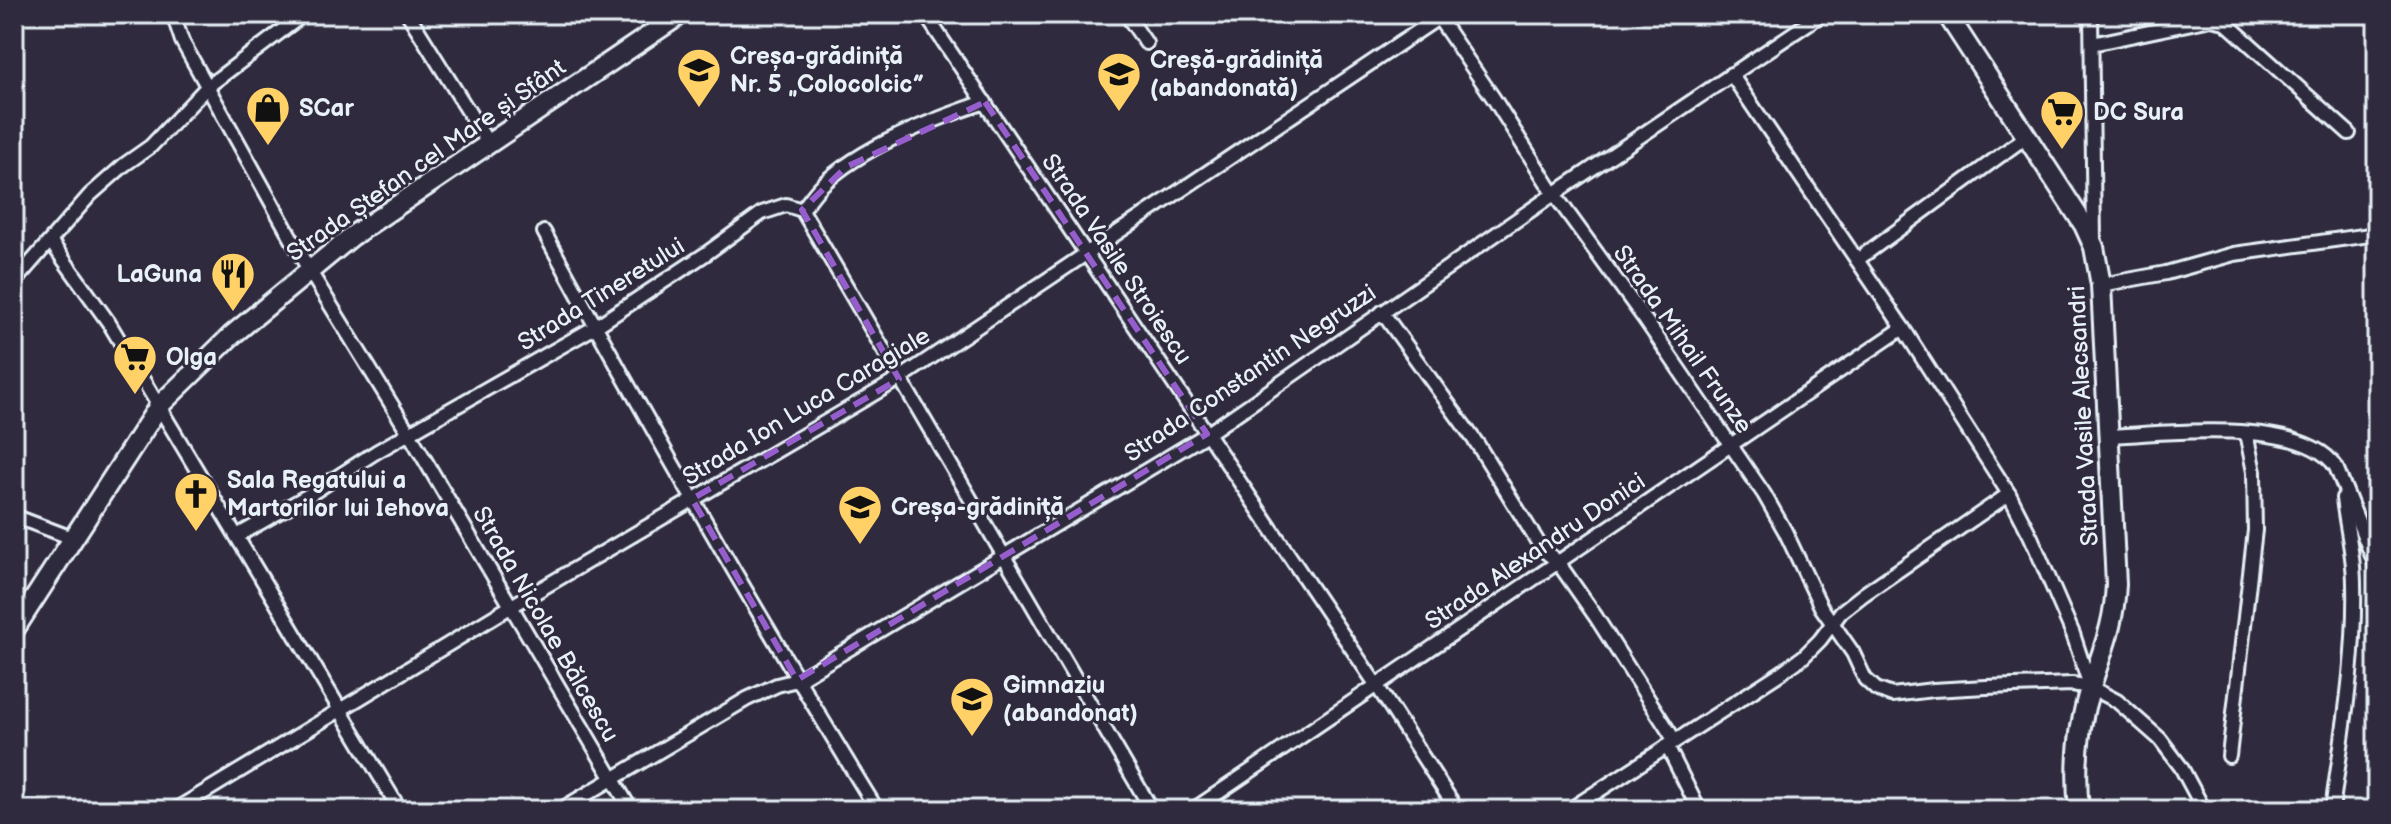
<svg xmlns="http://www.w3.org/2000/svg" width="2391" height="824" viewBox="0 0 2391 824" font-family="'Balsamiq Sans',sans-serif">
  <rect width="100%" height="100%" fill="#2f2a3d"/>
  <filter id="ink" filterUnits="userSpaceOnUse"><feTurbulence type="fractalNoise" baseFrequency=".0125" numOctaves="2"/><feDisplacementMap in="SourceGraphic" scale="16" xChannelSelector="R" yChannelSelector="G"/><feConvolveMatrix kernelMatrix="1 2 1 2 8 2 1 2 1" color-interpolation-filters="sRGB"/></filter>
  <g filter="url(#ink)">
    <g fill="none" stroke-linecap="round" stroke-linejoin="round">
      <g stroke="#e8f1f8" stroke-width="18">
        <g id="minor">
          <polyline points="173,14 182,41 309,270 409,433 631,810"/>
          <polyline points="408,14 488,143"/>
          <polyline points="925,14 1377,686 1457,810"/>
          <polyline points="1126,14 1146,43"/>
          <polyline points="1436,14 1494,99 1554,194 1646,321 1764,494 1785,531 1821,607 1853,653 1865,679 1876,689 1892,695 1933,690 1986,687 2072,684 2090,687 2117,701 2160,739 2181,767 2204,810"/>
          <polyline points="2091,14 2094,240"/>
          <polyline points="2092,44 2211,19 2225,22 2349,133"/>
          <polyline points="1731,74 1903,328 2009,494 2031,537 2073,634 2090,686"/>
          <polyline points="802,210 1152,810"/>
          <path d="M544,232C650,428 761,621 877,810"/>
          <polyline points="51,242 109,323 400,810"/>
          <polyline points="1857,260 2027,136"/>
          <polyline points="14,282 90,195 124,165 151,146 207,87 304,14"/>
          <polyline points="2101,285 2166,273 2234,254 2377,234"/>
          <polyline points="1382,312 1478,445 1542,549 1557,561 1596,617 1675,741"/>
          <path d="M2108,436C2162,434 2303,416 2336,467L2377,568"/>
          <polyline points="14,516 72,538"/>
          <path d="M237,536L309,495L376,452L595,327L707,253L762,213L786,205L802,210C808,202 814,193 821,186C862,146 932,120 985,102"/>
          <polyline points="1667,746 1699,810"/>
          <polyline points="2229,756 2255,530 2254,472 2246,433"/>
          <polyline points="175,810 510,607 899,379 1444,14"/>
          <polyline points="560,810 747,699 777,685 797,680 1207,434 1554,194 1822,14"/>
          <polyline points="1193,810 1903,328"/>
          <polyline points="1569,810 1782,672 1803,657 1820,640 1841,612 1864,594 2009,494"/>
          <path d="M2332,810C2342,736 2356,659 2354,584C2354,554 2346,527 2343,498"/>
        </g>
      </g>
      <g stroke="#e8f1f8" stroke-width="24">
        <g id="secondary">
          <path d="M1947,14L2084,225L2094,247L2101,285L2116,584C2114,626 2103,648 2091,686C2078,725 2075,770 2079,810"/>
          <polyline points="14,630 159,406 231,336 352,236 681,14"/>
        </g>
      </g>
      <use href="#minor" stroke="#2f2a3d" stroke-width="12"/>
      <use href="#secondary" stroke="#2f2a3d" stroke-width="18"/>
    </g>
  </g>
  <path fill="none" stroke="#965dcd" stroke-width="6" stroke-dasharray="16 10" stroke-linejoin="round" d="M985,102L1207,434L797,680L692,499L899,379L802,210L846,167Z"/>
  <defs>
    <g id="school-pin" transform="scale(2.3)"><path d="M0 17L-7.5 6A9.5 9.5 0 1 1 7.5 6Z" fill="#ffd166" stroke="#2f2a3d"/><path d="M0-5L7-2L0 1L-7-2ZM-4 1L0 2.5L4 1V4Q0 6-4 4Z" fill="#111"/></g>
    <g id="shop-pin" transform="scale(2.3)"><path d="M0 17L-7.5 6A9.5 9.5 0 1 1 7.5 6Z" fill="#ffd166" stroke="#2f2a3d"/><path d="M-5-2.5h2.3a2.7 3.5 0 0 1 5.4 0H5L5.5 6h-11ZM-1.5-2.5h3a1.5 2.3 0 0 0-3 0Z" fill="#111"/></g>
    <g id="supermarket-pin" transform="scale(2.3)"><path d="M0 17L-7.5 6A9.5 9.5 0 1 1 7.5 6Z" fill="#ffd166" stroke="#2f2a3d"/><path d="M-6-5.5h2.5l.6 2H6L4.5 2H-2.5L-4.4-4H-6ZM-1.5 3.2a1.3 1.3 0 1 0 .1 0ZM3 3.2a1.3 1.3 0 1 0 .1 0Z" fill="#111"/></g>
    <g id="restaurant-pin" transform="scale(2.3)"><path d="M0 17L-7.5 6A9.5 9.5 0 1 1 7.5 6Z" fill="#ffd166" stroke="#2f2a3d"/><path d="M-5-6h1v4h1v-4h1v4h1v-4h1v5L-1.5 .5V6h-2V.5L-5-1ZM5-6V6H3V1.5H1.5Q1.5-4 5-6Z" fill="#111"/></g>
    <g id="church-pin" transform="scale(2.3)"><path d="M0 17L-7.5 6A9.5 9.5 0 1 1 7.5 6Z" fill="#ffd166" stroke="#2f2a3d"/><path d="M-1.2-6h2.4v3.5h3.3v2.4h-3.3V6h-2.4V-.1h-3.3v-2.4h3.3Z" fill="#111"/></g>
  </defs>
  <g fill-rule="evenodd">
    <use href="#school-pin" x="699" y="70"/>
    <use href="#school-pin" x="1119" y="74"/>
    <use href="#shop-pin" x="268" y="108"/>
    <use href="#supermarket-pin" x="2062" y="112"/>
    <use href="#restaurant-pin" x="233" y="274"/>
    <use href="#supermarket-pin" x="135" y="357"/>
    <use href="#church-pin" x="196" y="494"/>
    <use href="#school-pin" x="860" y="507"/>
    <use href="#school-pin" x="972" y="699"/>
  </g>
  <g text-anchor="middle" stroke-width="6" stroke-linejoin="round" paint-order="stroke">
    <g font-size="24" font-weight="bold" fill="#e8f1f8" stroke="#2f2a3d" text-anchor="start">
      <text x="730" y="64">Creșa-grădiniță<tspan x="730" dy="28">Nr. 5 „Colocolcic”</tspan></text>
      <text x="1150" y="68">Creșă-grădiniță<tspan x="1150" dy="28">(abandonată)</tspan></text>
      <text x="299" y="116">SCar</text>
      <text x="2093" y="120">DC Sura</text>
      <text x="202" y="282" text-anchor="end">LaGuna</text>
      <text x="166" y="365">Olga</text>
      <text x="227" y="488">Sala Regatului a<tspan x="227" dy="28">Martorilor lui Iehova</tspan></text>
      <text x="891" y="515">Creșa-grădiniță</text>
      <text x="1003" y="693">Gimnaziu<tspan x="1003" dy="28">(abandonat)</tspan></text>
    </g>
    <g font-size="24" fill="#e8f1f8" stroke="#2f2a3d">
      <text transform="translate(426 160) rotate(-35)" y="8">Strada Ștefan cel Mare și Sfânt</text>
      <text transform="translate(1117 259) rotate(56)" y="8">Strada Vasile Stroiescu</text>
      <text transform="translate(601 294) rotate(-32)" y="8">Strada Tineretului</text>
      <text transform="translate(1683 339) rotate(55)" y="8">Strada Mihail Frunze</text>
      <text transform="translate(1250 373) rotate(-34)" y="8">Strada Constantin Negruzzi</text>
      <text transform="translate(806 406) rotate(-31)" y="8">Strada Ion Luca Caragiale</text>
      <text transform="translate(2083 416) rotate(-93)" y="8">Strada Vasile Alecsandri</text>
      <text transform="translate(1535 551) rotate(-34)" y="8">Strada Alexandru Donici</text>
      <text transform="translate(546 624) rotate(60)" y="8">Strada Nicolae Bălcescu</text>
    </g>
  </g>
  <rect width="2391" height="824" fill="none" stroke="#2f2a3d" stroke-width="48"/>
  <rect x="24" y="24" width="2343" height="776" fill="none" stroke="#e8f1f8" stroke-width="3" filter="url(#ink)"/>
</svg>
